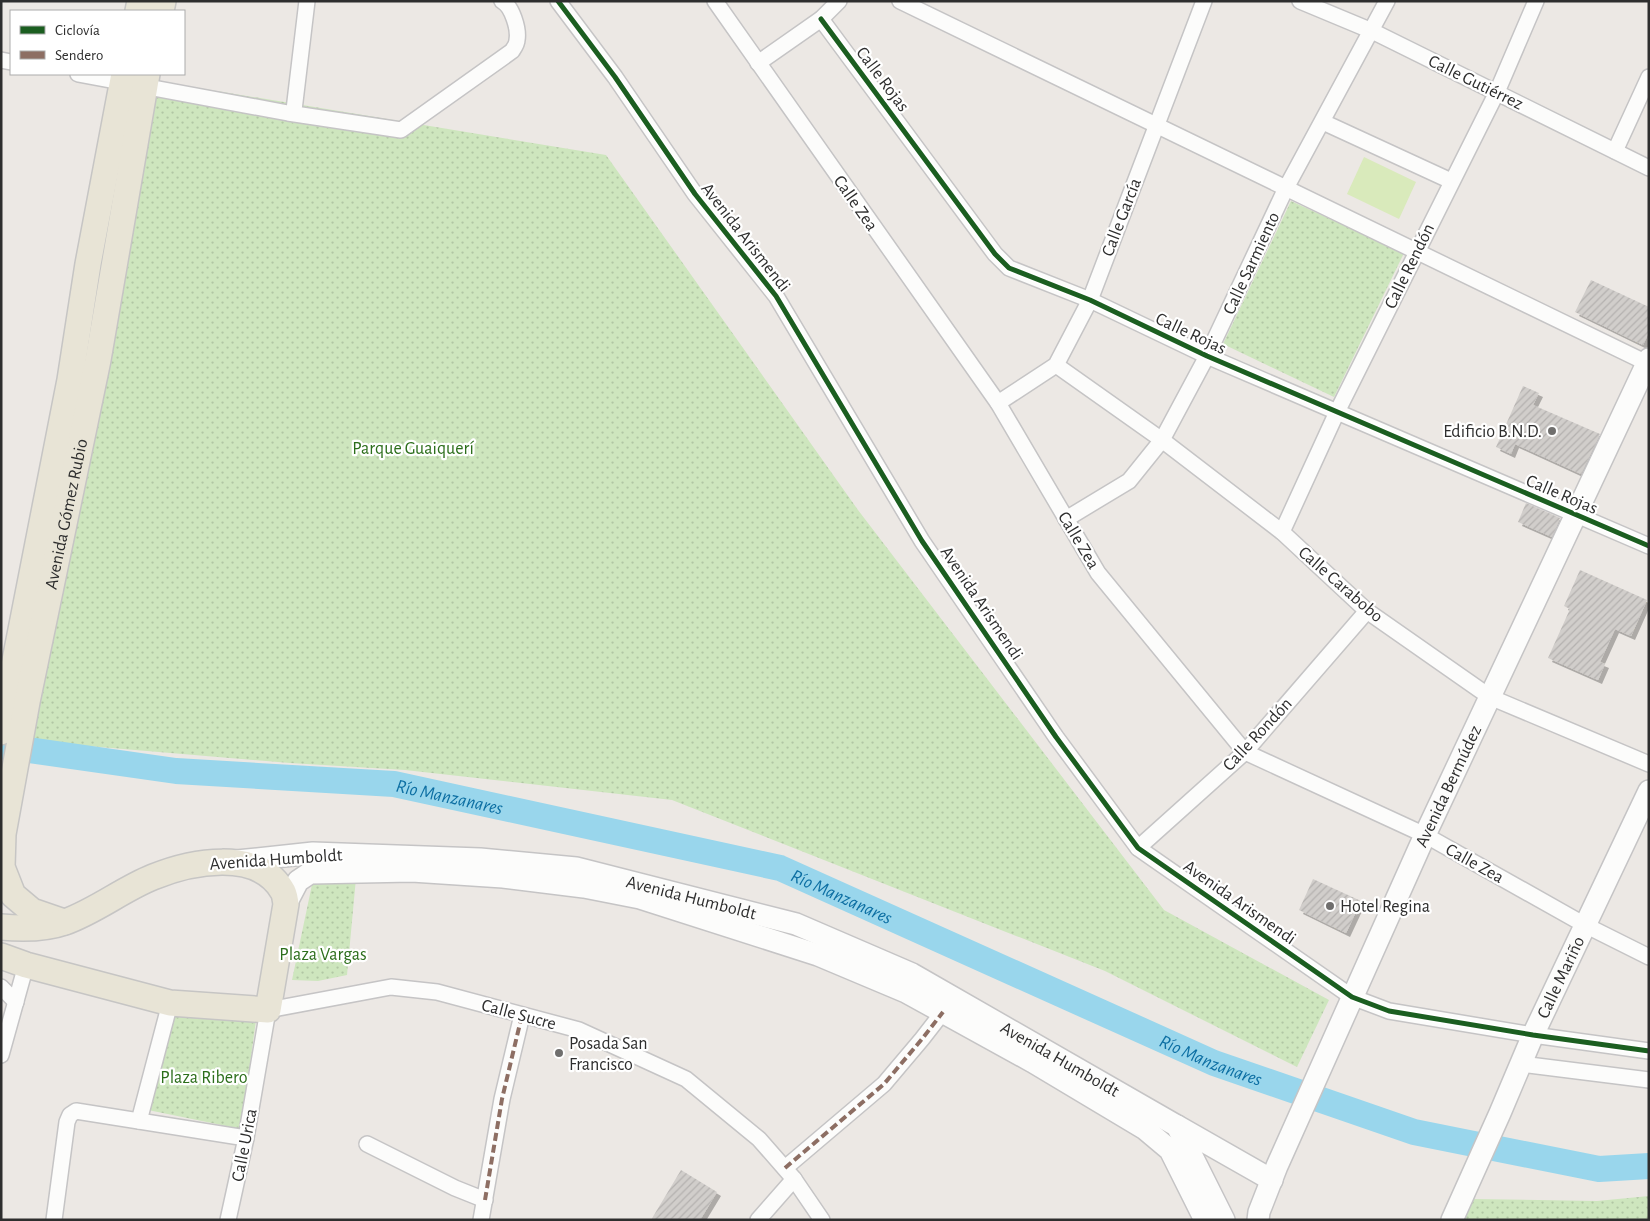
<svg xmlns="http://www.w3.org/2000/svg" width="1650" height="1221" viewBox="0 0 1650 1221" font-family="'Alegreya Sans',sans-serif">
  <defs>
    <pattern id="park-dots" width="8" height="8" patternUnits="userSpaceOnUse" patternTransform="scale(1.25)"><rect width="8" height="8" fill="#cee6be"/><path d="M2 2h.1M6 6h.1" fill="none" stroke="#b1c6a4" stroke-width="1.8" stroke-linecap="round"/></pattern>
    <pattern id="building-hatch" width="6" height="6" patternUnits="userSpaceOnUse" patternTransform="scale(1.25)"><rect width="6" height="6" fill="#d1cecb"/><path d="M-1 1l2-2M0 6l6-6M5 7l2-2" fill="none" stroke="#b4b1af"/></pattern>
    <filter id="shadow"><feDropShadow dx="4" dy="4" stdDeviation="0" flood-color="#0004"/></filter>
  </defs>
  <rect width="100%" height="100%" fill="#ece8e4"/>
  <g fill="url(#park-dots)">
    <polygon points="156,81 606,155 858,510 1164,910 1329,1000 1297,1067 1105,971 672,800 405,770 290,763 29,741"/>
    <polygon points="1291,201 1404,253 1334,397 1223,344"/>
    <polygon points="314,875 356,878 347,975 318,981 292,980"/>
    <polygon points="177,1008 257,1013 241,1129 148,1110"/>
    <polygon points="1649,1196 1649,1220 1464,1220 1472,1199 1597,1201"/>
  </g>
  <polygon fill="#d9eabb" points="1364,157 1416,182 1399,219 1347,194"/>
  <g fill="none" stroke-linecap="round" stroke-linejoin="round">
    <path stroke="#99d6ec" stroke-width="26" id="s1" d="M1,746L176,771L394,784L780,868L1214,1063L1414,1132L1599,1169L1649,1166"/>
  </g>
  <g fill="url(#building-hatch)" filter="url(#shadow)">
    <polygon points="1591,280 1649,307 1649,332 1643,345 1575,312"/>
    <polygon points="1523,386 1539,393 1533,405 1600,434 1581,474 1515,444 1511,454 1496,447"/>
    <polygon points="1526,503 1560,518 1552,537 1518,522"/>
    <polygon points="1580,570 1647,600 1631,636 1615,629 1600,662 1605,664 1598,680 1548,658 1570,609 1564,606"/>
    <polygon points="1313,879 1361,901 1346,933 1299,910"/>
    <polygon points="681,1170 717,1192 700,1220 651,1220"/>
  </g>
  <g fill="none" stroke-linecap="round" stroke-linejoin="round">
    <g stroke="#c5c4c5" stroke-width="18">
      <g id="street">
        <polyline points="558,1 615,77 695,194 776,296 922,541 1056,737 1138,848 1352,997 1389,1011 1533,1035 1649,1051"/>
        <polyline points="715,1 998,403 1098,573 1245,752 1425,835 1585,925 1649,957"/>
        <polyline points="900,1 1649,364"/>
        <polyline points="1300,1 1372,31 1649,168"/>
        <polyline points="821,19 995,254 1009,268 1090,300 1207,356 1649,546"/>
        <polyline points="1,60 11,62"/>
        <polyline points="758,63 821,19 839,1"/>
        <path d="M78,74L288,113L401,130L512,51C514,48 517,44 517,40C519,29 512,6 502,1"/>
        <polyline points="291,113 294,110 307,1"/>
        <polyline points="1323,122 1451,181"/>
        <polyline points="1615,151 1649,77"/>
        <polyline points="1056,365 1162,440 1282,532 1367,611 1490,697 1649,764"/>
        <polyline points="998,403 1056,365 1090,300 1204,1"/>
        <polyline points="1066,519 1129,481 1162,440 1207,356 1286,188 1387,1"/>
        <polyline points="1282,532 1337,412 1497,92 1536,1"/>
        <polyline points="1138,848 1245,752 1367,611"/>
        <polyline points="1,987 16,1002"/>
        <polyline points="1,1055 26,965"/>
        <polyline points="1521,1064 1649,1080"/>
        <polyline points="139,1121 170,1003"/>
        <polyline points="367,1144 455,1188 485,1200"/>
        <polyline points="785,1168 884,1084 922,1039 943,1012"/>
        <polyline points="54,1220 67,1122 70,1115 76,1111 246,1138"/>
        <polyline points="228,1220 246,1138 268,1010 391,987 437,992 579,1030 686,1079 759,1139 794,1179 822,1220"/>
        <polyline points="481,1220 502,1099 522,1015"/>
        <polyline points="758,1220 794,1179"/>
      </g>
    </g>
    <g stroke="#c5c4c5" stroke-width="24">
      <g id="secondary">
        <path id="s2" d="M237,861L313,853L480,859L576,868L796,924L912,974L1177,1126L1224,1220"/>
        <polyline points="286,904 298,881 310,873 412,871 503,877 584,887 640,898 818,955 906,992 1033,1062 1145,1129 1170,1150 1205,1220"/>
        <polyline points="1177,1126 1272,1180"/>
        <path id="s3" d="M1258,1220L1259,1212L1277,1166L1425,835L1649,359"/>
        <path id="s4" d="M1452,1220L1500,1113L1533,1035L1649,791"/>
      </g>
    </g>
    <g stroke="#c6c5c4" stroke-width="28">
      <g id="primary">
        <polyline points="138,11 140,1"/>
        <polyline points="161,11 163,1"/>
        <polyline points="1,732 70,380 88,264 124,74"/>
        <path id="s5" d="M64,922L32,911L13,895L2,867L3,834L27,702L98,360L147,74"/>
        <path d="M1,927C22,929 45,929 65,922C96,911 123,889 153,877C190,862 257,848 282,890C285,894 285,899 286,904L268,1010L170,1003L26,965L1,956"/>
      </g>
    </g>
    <use href="#street" stroke="#fcfcfb" stroke-width="15"/>
    <use href="#secondary" stroke="#fcfcfb" stroke-width="21"/>
    <use href="#primary" stroke="#e8e4d6" stroke-width="25"/>
    <g stroke="#8d6e63" stroke-width="4" stroke-dasharray="8 4" stroke-linecap="butt">
      <polyline points="785,1168 884,1084 922,1039 943,1012"/>
      <polyline points="485,1200 502,1099 522,1015"/>
    </g>
    <g stroke="#fff" stroke-width="8">
      <g id="cycleway">
        <polyline points="558,1 615,77 695,194 776,296 922,541 1056,737 1138,848 1352,997 1389,1011 1533,1035 1649,1051"/>
        <polyline points="821,19 995,254 1009,268 1090,300 1207,356 1649,546"/>
      </g>
    </g>
    <use href="#cycleway" stroke="#1b5e20" stroke-width="5"/>
  </g>
  <g fill="#706f6e" stroke="#fff" stroke-width="2">
    <circle cx="1552" cy="431" r="5"/>
    <circle cx="1330" cy="906" r="5"/>
    <circle cx="559" cy="1053" r="5"/>
  </g>
  <g text-anchor="middle" stroke-width="4.5" stroke-linejoin="round" paint-order="stroke">
    <g font-size="18" fill="#2e2e2e" stroke="#fff">
      <text transform="translate(883 79) rotate(53)" y="6">Calle Rojas</text>
      <text transform="translate(1476 82) rotate(26)" y="6">Calle Gutiérrez</text>
      <text transform="translate(856 203) rotate(55)" y="6">Calle Zea</text>
      <text transform="translate(1121 217) rotate(-69)" y="6">Calle García</text>
      <text transform="translate(746 237) rotate(52)" y="6">Avenida Arismendi</text>
      <text transform="translate(1251 263) rotate(-65)" y="6">Calle Sarmiento</text>
      <text transform="translate(1409 266) rotate(-64)" y="6">Calle Rendón</text>
      <text transform="translate(1191 333) rotate(25)" y="6">Calle Rojas</text>
      <text transform="translate(1562 494) rotate(23)" y="6">Calle Rojas</text>
      <text dy="6" stroke="none"><textPath href="#s5" startOffset="448">Avenida Gómez Rubio</textPath></text>
      <text transform="translate(1079 540) rotate(59)" y="6">Calle Zea</text>
      <text transform="translate(1341 584) rotate(41)" y="6">Calle Carabobo</text>
      <text transform="translate(982 603) rotate(56)" y="6">Avenida Arismendi</text>
      <text transform="translate(1257 734) rotate(-47)" y="6">Calle Rondón</text>
      <text dy="6" stroke="none"><textPath href="#s3" startOffset="474">Avenida Bermúdez</textPath></text>
      <text transform="translate(276 859) rotate(-4)" y="6">Avenida Humboldt</text>
      <text transform="translate(1475 863) rotate(29)" y="6">Calle Zea</text>
      <text dy="6" stroke="none"><textPath href="#s2" startOffset="459">Avenida Humboldt</textPath></text>
      <text transform="translate(1240 902) rotate(35)" y="6">Avenida Arismendi</text>
      <text dy="6" stroke="none"><textPath href="#s4" startOffset="266">Calle Mariño</textPath></text>
      <text transform="translate(519 1014) rotate(15)" y="6">Calle Sucre</text>
      <text dy="6" stroke="none"><textPath href="#s2" startOffset="864">Avenida Humboldt</textPath></text>
      <text transform="translate(244 1145) rotate(-79)" y="6">Calle Urica</text>
    </g>
    <g font-size="18" fill="#2e2e2e" stroke="#fff" text-anchor="start">
      <text x="1542" y="437" text-anchor="end">Edificio B.N.D.</text>
      <text x="1340" y="912">Hotel Regina</text>
      <text x="569" y="1049">Posada San<tspan x="569" dy="21">Francisco</tspan></text>
    </g>
    <g font-size="18" fill="#2c6e1b" stroke="#fff">
      <text x="413" y="454">Parque Guaiquerí</text>
      <text x="323" y="960">Plaza Vargas</text>
      <text x="204" y="1083">Plaza Ribero</text>
    </g>
    <g font-size="19" font-style="italic" fill="#0d6fa3" stroke="#fff">
      <text dy="7" stroke="none"><textPath href="#s1" startOffset="452">Río Manzanares</textPath></text>
      <text dy="7" stroke="none"><textPath href="#s1" startOffset="858">Río Manzanares</textPath></text>
      <text dy="7" stroke="none"><textPath href="#s1" startOffset="1262">Río Manzanares</textPath></text>
    </g>
  </g>
  <rect width="1650" height="1221" fill="none" stroke="#2e2e2e" stroke-width="5"/>
  <rect x="10" y="10" width="175" height="65" fill="#ffffff" stroke="#ababab"/>
  <rect x="20" y="26" width="25" height="8" fill="#1b5e20" stroke="#ababab"/>
  <text x="55" y="35" font-size="15" fill="#2e2e2e">Ciclovía</text>
  <rect x="20" y="51" width="25" height="8" fill="#8d6e63" stroke="#ababab"/>
  <text x="55" y="60" font-size="15" fill="#2e2e2e">Sendero</text>
</svg>
